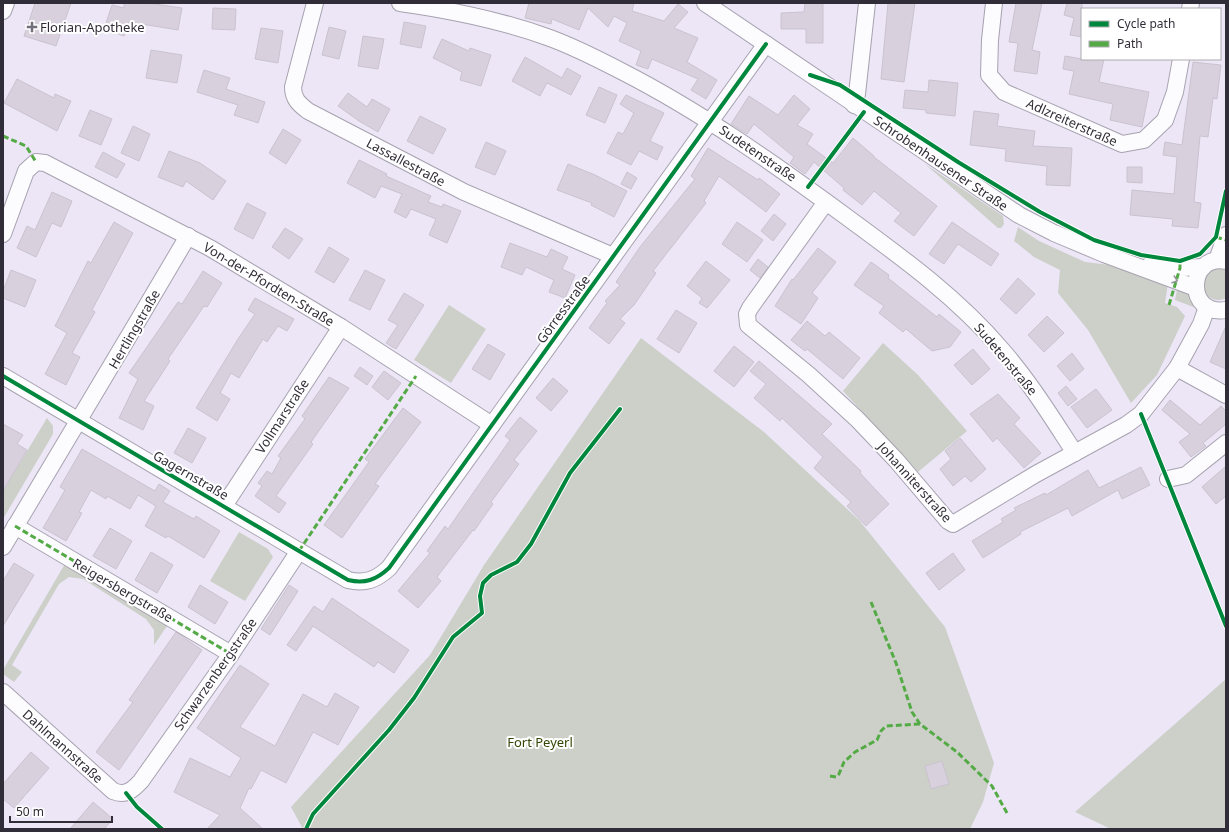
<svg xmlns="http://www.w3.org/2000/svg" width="1229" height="832" viewBox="0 0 1229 832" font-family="'Noto Sans',sans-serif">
  <rect width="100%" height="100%" fill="#ece6f7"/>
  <g fill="#ccd0c8">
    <polygon points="925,164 1003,216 1004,224 1001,228 998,228"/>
    <polygon points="1018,227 1039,241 1085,262 1110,265 1168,283 1165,303 1177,307 1185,316 1157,375 1131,403 1088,330 1058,293 1060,270 1034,257 1014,241"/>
    <path d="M1214,268L1226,270V298C1218,302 1212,300 1205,294C1203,279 1201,277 1214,268Z"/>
    <polygon points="1178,285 1187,292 1196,308 1175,300"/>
    <polygon points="449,305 486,329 451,383 414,360"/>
    <polygon points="641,338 764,432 859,520 945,627 994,763 983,802 970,829 303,829 291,807 430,655 484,565"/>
    <polygon points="883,343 918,375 967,431 918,472 843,391"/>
    <polygon points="47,418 53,426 53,434 3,519 3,491"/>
    <polygon points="239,532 268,549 273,557 245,601 210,581"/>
    <polygon points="66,562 169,623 154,645 154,630 146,619 83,579 69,577 59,584 12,665 22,672 14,682 3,674 3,670"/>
    <polygon points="1226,679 1226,829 1111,829 1075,812"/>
  </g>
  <g fill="#d8d0dc" stroke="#cac3cf">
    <polygon points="35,3 71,3 56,46 24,36"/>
    <polygon points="124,3 148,3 182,8 178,30 129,22 124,36 104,29 112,5 124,8"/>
    <polygon points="529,3 634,3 632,11 664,21 678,4 688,12 674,28 698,38 687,62 717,80 706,99 691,90 698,79 652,59 648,69 636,65 641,51 619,41 627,23 614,16 608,27 588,8 579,30 552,19 551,24 525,18"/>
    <polygon points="805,3 823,3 823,43 806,43 806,29 781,29 781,13 804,12"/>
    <polygon points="888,3 915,3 904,82 881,79"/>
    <polygon points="1016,3 1042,3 1032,50 1040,52 1037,74 1014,71 1018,43 1009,42"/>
    <polygon points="1067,3 1082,3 1082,37 1070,35 1074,18 1064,15"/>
    <polygon points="213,8 236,9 235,30 212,29"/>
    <polygon points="404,22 426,26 421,48 400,44"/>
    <polygon points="329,27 346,31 339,59 322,55"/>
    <polygon points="261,28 283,31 278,63 255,59"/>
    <polygon points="363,36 384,39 378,69 358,66"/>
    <polygon points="442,39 469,51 470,48 491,55 481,86 460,80 462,72 433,58"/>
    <polygon points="151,50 182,55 177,83 146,78"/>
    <polygon points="1065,56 1082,59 1104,59 1099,82 1149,92 1142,127 1110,120 1113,104 1069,94 1074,71 1063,69"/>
    <polygon points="525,57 562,78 567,68 581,76 571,95 547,83 540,96 512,81"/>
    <polygon points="1193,62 1221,65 1217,99 1213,98 1208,137 1200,136 1194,202 1201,203 1198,228 1172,226 1173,219 1130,215 1132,190 1174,194 1177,157 1163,155 1165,142 1182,145"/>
    <polygon points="204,70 230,78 226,89 265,102 258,123 234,115 238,105 197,92"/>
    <polygon points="17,79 54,98 55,94 71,101 57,131 4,103"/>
    <polygon points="929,80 958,83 955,116 926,113 926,110 903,108 905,90 928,92"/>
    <polygon points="599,87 617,95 605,123 586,115"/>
    <polygon points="348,93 367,107 372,99 390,109 378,132 359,121 338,106"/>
    <polygon points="626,95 664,113 650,141 663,147 657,160 639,151 631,165 607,153 618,132 623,134 634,113 620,104"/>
    <polygon points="794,95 810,109 797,125 813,134 807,144 833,163 853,138 874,156 874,157 937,206 914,236 894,221 901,213 874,191 862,205 843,190 844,188 814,162 805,174 790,163 794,157 754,124 747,134 731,124 749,96 778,115"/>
    <polygon points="90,110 112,119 101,145 79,136"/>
    <polygon points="974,111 999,114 997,126 1035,131 1033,146 1072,148 1070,186 1046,185 1047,166 1005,161 1006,149 970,145"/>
    <polygon points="420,116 446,129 433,154 407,141"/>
    <polygon points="133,126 150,134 139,161 121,153"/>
    <polygon points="283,129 301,140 286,164 269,153"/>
    <polygon points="486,142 506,151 495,175 475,167"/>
    <polygon points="708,148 758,180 759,178 780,194 766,212 719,176 704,201 706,203 653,271 656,273 634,305 620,319 625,323 609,344 589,328 607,303 605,301 620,285 616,282 640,247 695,179 691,176"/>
    <polygon points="169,151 200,163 226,181 213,200 186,181 183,187 158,177"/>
    <polygon points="103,152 125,164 117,178 95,167"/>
    <polygon points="359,160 387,174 386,176 431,196 428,202 442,207 443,204 461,211 447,243 429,235 436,219 411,209 406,218 394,212 402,194 381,186 375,198 347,183"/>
    <polygon points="568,164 595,175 627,191 614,217 591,205 592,203 557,190"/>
    <polygon points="1127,167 1142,167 1142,183 1127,182"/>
    <polygon points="627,172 637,178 631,189 621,184"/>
    <polygon points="52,192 72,201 61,227 52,223 36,257 17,248 27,226 35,230"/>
    <polygon points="247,203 266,213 253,239 234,229"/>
    <polygon points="774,214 786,224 773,241 761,231"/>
    <polygon points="114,222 133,233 92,310 95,312 72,353 80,357 66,385 45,374 67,333 55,326 88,261 91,263"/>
    <polygon points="737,222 763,240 747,262 722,244"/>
    <polygon points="952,222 999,254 991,266 958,244 944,264 929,254"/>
    <polygon points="285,228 303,239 289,259 272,247"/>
    <polygon points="510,243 547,257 551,249 568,257 562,269 575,275 565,298 549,292 554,280 526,267 522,275 501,267"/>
    <polygon points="329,247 349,259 334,283 315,272"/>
    <polygon points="818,248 836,262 812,293 818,298 801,324 775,306 792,279 793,280"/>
    <polygon points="758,259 768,267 760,278 750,270"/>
    <polygon points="706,261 730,280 707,308 699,303 702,298 687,286"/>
    <polygon points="871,262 889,275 888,278 937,317 939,314 961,332 950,347 932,351 906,329 903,332 879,313 884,306 854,285"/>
    <polygon points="11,270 36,280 25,307 3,298 3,291"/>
    <polygon points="365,270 385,280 370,310 349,300"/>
    <polygon points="203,271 222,283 207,307 204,306 168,359 170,361 144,401 154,406 143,430 119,418 138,379 129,373 178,302 182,304"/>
    <polygon points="1018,278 1035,294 1016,314 1000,299"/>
    <polygon points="404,293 424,305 396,349 386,343 398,325 388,320"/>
    <polygon points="255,298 294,319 287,331 278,326 267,342 263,339 239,378 231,373 220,393 230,399 217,421 196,408 238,339 255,314 248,310"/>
    <polygon points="676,310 697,323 679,353 657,339"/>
    <polygon points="1047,316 1064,333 1044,352 1028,335"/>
    <polygon points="807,321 825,336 829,332 860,358 843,379 807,349 805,351 791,340"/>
    <polygon points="1226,326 1226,369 1210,362"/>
    <polygon points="488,344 505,354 490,380 472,369"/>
    <polygon points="734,346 754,362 734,387 714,371"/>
    <polygon points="973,349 990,369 972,385 954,365"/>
    <polygon points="1072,353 1084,369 1070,381 1057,366"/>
    <polygon points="759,361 832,424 822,434 861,471 860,473 889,504 866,526 847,506 851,502 814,468 823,457 782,418 780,421 754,398 766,384 750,371"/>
    <polygon points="360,367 373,376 367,385 354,376"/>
    <polygon points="384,371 401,383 388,400 372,387"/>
    <polygon points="329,377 349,388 311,442 313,444 276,496 286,503 279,513 255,496 262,486 258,483 267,471 272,474 281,458 278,456 305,419 302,416"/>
    <polygon points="553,378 568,391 551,411 536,398"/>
    <polygon points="1066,386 1077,399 1068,406 1058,393"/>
    <polygon points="1096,389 1112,410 1087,428 1071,407"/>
    <polygon points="998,394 1020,418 1014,424 1041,453 1024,468 997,438 993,442 970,414"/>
    <polygon points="1170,400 1200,425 1221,406 1226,411 1226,424 1203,443 1206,446 1191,457 1179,442 1190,434 1162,410"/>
    <polygon points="403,408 421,422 375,484 379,486 342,538 324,525 369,462 365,459"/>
    <polygon points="520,417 537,431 514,460 519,464 491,502 493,504 474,531 473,530 437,577 441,581 418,608 398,591 430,553 427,551 445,526 448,529 510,440 505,436"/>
    <polygon points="3,424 23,435 17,444 27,450 3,491"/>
    <polygon points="188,428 206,438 192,463 174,453"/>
    <polygon points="960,438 986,469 971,482 965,476 953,486 940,469 951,459 945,451"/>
    <polygon points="82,449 155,491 159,484 170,491 163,502 194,519 196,516 220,531 204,558 168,536 166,538 145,526 156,506 138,495 130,509 107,496 106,499 91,490 79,512 82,513 66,541 43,528 65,490 60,487"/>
    <polygon points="1226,466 1226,496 1216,504 1202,487"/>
    <polygon points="1141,467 1150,485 1122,499 1118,490 1072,516 1068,508 1020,532 1021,534 983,558 972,541 1003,522 1001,519 1016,510 1014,508 1045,493 1046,495 1088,470 1099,488"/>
    <polygon points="110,528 132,541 116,569 93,556"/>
    <polygon points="151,552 173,565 157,593 135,580"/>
    <polygon points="953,553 965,570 939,590 926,573"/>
    <polygon points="14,563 34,575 3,626 3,581"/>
    <polygon points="200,585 228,602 215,624 188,607"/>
    <polygon points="289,585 298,591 270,635 261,629"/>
    <polygon points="332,598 409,650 394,673 378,662 374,667 313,626 296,651 287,645 314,606 323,612"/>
    <polygon points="176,632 202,650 119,770 96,752 133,702 129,700"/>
    <polygon points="240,665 269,684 240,727 275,746 303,694 327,707 335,693 359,707 338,745 313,732 286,783 261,770 251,789 249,788 240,808 263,829 207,829 220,815 174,792 190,758 230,777 241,758 197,728"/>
    <polygon points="31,752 49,768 14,808 3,799 3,784"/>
    <polygon points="942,761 949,784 931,789 925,766"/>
    <polygon points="93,802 113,819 104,829 70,829"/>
  </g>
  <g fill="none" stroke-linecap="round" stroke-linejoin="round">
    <g stroke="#a7a2af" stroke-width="18">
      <g id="minor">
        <path d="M315,3L293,87C293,99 299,104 308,111L464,192L613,256"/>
        <path d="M400,3C450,10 500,20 547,37C573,46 598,59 623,72C701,112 773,163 844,215C900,256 957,297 1002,350C1030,382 1052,418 1075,453"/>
        <polyline points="705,3 1019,215 1054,233 1104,254 1196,288"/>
        <polyline points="994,3 990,40 989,75 1004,92 1122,144 1144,140 1165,120 1175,92 1181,59"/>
        <polyline points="1190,9 1191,3"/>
        <polyline points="3,11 6,3"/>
        <polyline points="854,105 857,94 867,3"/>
        <polyline points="826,202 750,308 747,314 748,325 809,375 857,419 896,460 948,521 953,524 1036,474 1126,425 1141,414 1177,368 1201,324 1207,307"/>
        <polyline points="3,234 26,171 36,162 45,163 210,248 341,327 492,425"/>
        <polyline points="1217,260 1226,235"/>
        <path d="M1226,261C1187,253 1185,317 1226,310"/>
        <polyline points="1150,265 1180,268 1203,267"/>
        <polyline points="1177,368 1226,395"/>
        <path d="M3,376L348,580C365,584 376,580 389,568L766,44"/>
        <polyline points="1168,479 1186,475 1226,443"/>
        <polyline points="224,506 341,327"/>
        <polyline points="15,526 231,654"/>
        <path d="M3,547C65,443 127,340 188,236"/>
        <path d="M3,692L113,791C125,796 132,791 141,781L231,654L299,551"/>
      </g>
    </g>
    <use href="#minor" stroke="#fcfbfe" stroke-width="16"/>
    <g stroke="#54ab46" stroke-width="3" stroke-dasharray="6 3" stroke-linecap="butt">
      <polyline points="3,136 26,146 36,162"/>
      <polyline points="1216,237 1226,240"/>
      <polyline points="1169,305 1180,268 1180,261"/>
      <polyline points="15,526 231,654"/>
      <polyline points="299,551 416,376"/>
      <polyline points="871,602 896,663 912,712 920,724 957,752 992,786 1007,813"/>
      <polyline points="830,776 836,777 839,774 844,762 855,752 877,740 881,731 886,726 920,724"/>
    </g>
    <g stroke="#fff" stroke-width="6">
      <g id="cycleway">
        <polyline points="810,75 840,85 958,162 1040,212 1094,240 1141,255 1180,261 1200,254 1216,237 1226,191"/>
        <polyline points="808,187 864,112"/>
        <path d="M3,376L348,580C365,584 376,580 389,568L766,44"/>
        <polyline points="1141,414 1226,626"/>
        <polyline points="126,793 137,807 162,829"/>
        <polyline points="306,829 313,814 389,730 414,698 453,637 482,613 480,596 483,583 491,575 517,562 531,544 570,473 620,409"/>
      </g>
    </g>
    <use href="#cycleway" stroke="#00873e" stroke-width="4"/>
  </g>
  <defs><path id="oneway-chevron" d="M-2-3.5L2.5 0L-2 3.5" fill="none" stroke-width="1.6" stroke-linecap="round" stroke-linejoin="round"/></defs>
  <use stroke="#96949b" href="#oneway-chevron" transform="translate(1175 280) rotate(19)"/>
  <path fill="#726e7b" stroke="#fff" stroke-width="1.5" d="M30 21h4v4h4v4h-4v4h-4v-4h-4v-4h4z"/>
  <g text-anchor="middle" stroke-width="4" stroke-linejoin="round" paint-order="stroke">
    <g font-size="13" fill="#312d38" stroke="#fff" text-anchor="start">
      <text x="40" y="32">Florian-Apotheke</text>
    </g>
    <g font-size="13" fill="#312d38" stroke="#fff">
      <text transform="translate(1072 122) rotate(24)" y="5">Adlzreiterstraße</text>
      <text transform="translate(758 153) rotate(34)" y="5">Sudetenstraße</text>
      <text transform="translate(406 162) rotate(28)" y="5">Lassallestraße</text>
      <text transform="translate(941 163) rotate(34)" y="5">Schrobenhausener Straße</text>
      <text transform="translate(269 284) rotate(31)" y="5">Von-der-Pfordten-Straße</text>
      <text transform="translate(563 309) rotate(-54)" y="5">Görresstraße</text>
      <text transform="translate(134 329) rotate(-60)" y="5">Hertlingstraße</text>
      <text transform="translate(1006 359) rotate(50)" y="5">Sudetenstraße</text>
      <text transform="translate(282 416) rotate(-57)" y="5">Vollmarstraße</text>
      <text transform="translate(191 475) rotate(30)" y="5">Gagernstraße</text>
      <text transform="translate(915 482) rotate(48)" y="5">Johanniterstraße</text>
      <text transform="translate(123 590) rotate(30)" y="5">Reigersbergstraße</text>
      <text transform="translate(215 674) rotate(-55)" y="5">Schwarzenbergstraße</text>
      <text transform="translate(63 746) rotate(42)" y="5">Dahlmannstraße</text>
    </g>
    <g font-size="13" fill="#324505" stroke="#fff">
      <text x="540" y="747">Fort Peyerl</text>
    </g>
  </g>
  <rect width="1229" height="832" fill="none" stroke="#312d38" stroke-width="8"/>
  <rect x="1081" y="8" width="140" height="52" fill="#ffffff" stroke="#adabaf"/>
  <rect x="1089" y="21" width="20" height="6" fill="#00873e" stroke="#adabaf"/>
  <text x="1117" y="28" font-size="12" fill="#312d38">Cycle path</text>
  <rect x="1089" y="41" width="20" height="6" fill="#54ab46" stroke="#adabaf"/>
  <text x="1117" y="48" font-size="12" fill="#312d38">Path</text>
  <path d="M10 816v6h102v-6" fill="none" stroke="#312d38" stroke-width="2"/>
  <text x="16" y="816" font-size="12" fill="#312d38" stroke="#ffffff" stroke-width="3" paint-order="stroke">50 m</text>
</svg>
